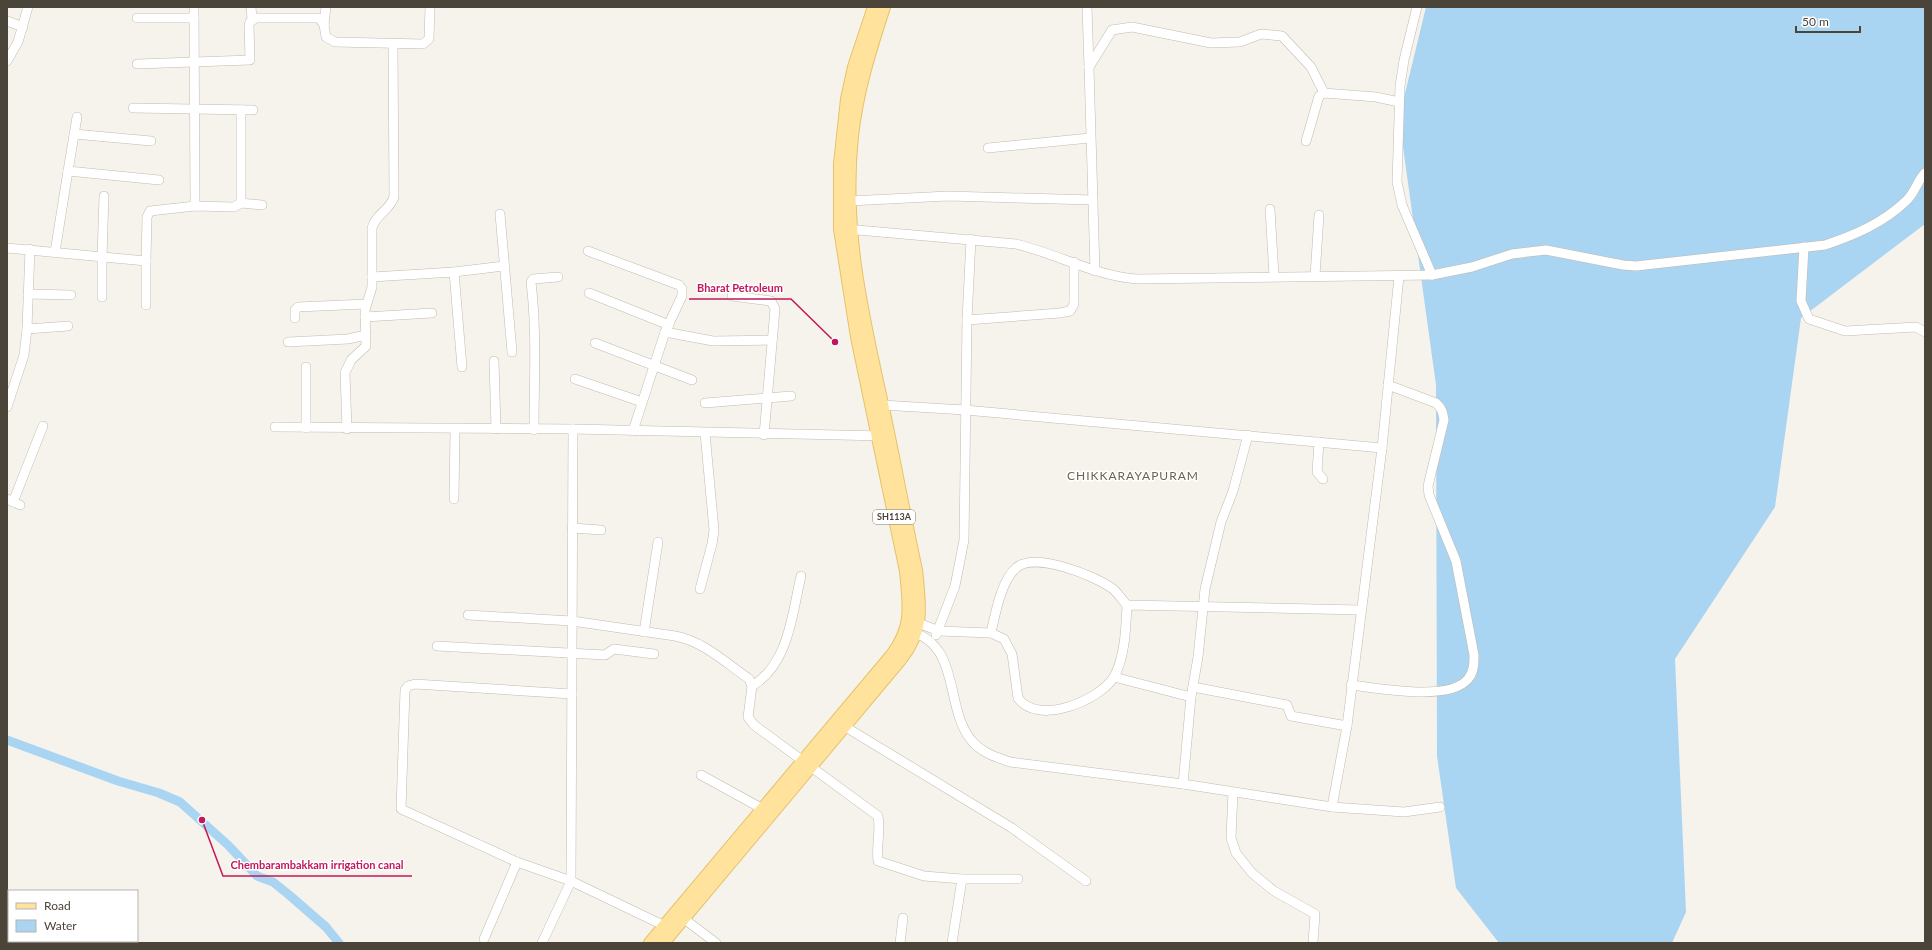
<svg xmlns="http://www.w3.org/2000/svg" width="1932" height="950" viewBox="0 0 1932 950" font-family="Lato,sans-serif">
  <rect width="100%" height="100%" fill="#f6f3ec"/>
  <polygon fill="#a9d4f2" points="1426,7 1925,7 1925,224 1801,318 1775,507 1675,659 1686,912 1672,943 1499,943 1456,888 1437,756 1436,385 1399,118"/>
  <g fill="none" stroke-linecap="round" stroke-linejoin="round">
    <polyline stroke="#a9d4f2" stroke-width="9" points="7,740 118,781 159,793 180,802 228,845 257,876 273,882 288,894 326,927 339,943"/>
    <g stroke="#c2bbae" stroke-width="10">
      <g id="minor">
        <polyline points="194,7 195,206"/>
        <polyline points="251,7 252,19"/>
        <polyline points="1087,7 1089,67"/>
        <polyline points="1417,7 1404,60 1400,86 1397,182 1402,205 1432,275"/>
        <polyline points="137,18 194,18"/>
        <polyline points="7,21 23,27"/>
        <polyline points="324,25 326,7"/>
        <polyline points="7,61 18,42 28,7"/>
        <polyline points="137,64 250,60 249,25 250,22 256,18 319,18 324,25 326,37 335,42 423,44 429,39 430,7"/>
        <polyline points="133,108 253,110"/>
        <polyline points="74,134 151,141"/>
        <polyline points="1306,141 1319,96 1324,93 1376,97 1399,102"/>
        <polyline points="988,148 1090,138"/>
        <polyline points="68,171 77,117"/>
        <polyline points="850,201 948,196 1093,200"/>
        <polyline points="241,203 262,205"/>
        <polyline points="1270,209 1274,276"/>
        <polyline points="500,214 512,352"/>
        <path d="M846,229L1016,244C1058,254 1095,276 1137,279L1432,275L1472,267L1512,254L1546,250L1623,265L1636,266L1825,245C1855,235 1883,223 1906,201C1915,193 1917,181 1925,173"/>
        <polyline points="1804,247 1801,301 1809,319 1845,331 1916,327 1925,332"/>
        <polyline points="7,248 146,261 147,217 150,211 195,206 234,207 241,203 241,110"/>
        <polyline points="588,251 679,285 682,289 682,296 665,332 633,431"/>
        <polyline points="55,252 68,171 159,180"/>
        <polyline points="146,261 146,305"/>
        <polyline points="1095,271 1089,67 1112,30 1132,27 1211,43 1240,42 1261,34 1282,36 1311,67 1324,93"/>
        <polyline points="454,272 504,266"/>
        <polyline points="1315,276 1319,215"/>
        <polyline points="372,277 454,272 462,367"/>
        <polyline points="589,293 669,325"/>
        <polyline points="28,294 71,295"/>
        <polyline points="732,296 771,301 775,309 764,435"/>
        <polyline points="102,297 102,257 104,196"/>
        <polyline points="365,317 432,313"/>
        <polyline points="295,318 295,310 298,307 366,304"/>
        <polyline points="967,320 1060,313 1070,311 1074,304 1074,262"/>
        <polyline points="27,329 68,326"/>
        <polyline points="665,332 713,341 772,340"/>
        <polyline points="288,342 348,339 366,335"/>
        <polyline points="595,343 692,380"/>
        <polyline points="494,361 496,429"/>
        <polyline points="306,367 306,428"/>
        <polyline points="575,379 642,402"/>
        <polyline points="705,403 791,396"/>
        <polyline points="882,405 965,410 1382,448"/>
        <polyline points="7,407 24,355 27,329 30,249"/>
        <polyline points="275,427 573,429 883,436"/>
        <path d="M347,429L345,373L351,360L366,346L365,310L372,287V228C375,215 390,210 394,197L393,44"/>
        <polyline points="573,429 571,881 669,928"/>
        <path d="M534,430C534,380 537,331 531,282L533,279L558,277"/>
        <polyline points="1319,442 1317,472 1323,479"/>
        <polyline points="7,499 20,505"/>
        <polyline points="454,499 455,429"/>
        <polyline points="13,502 43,426"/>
        <polyline points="572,528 601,530"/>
        <polyline points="700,589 712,544 714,530 705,433"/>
        <path d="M468,615L572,621L675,636C703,641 726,663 749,679L752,686L748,717L754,725L878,816C881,831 876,846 878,861L924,876L962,879L952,943"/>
        <path d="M913,621L939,631L991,633L1004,639L1012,654L1018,698C1037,726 1099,701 1114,677C1125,657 1126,627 1127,605L1361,610"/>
        <path d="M910,631C962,646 944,709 972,741C982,753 996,757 1010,762L1183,784L1332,807L1347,726L1382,448L1399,276"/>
        <polyline points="644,632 658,542"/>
        <path d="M991,633C995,615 1001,581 1016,568C1034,551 1096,576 1113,589C1118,593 1122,600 1127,605"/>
        <polyline points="936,635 955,586 964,540 967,320 971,239"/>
        <polyline points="437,646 605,655 614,649 654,654"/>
        <polyline points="1114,677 1191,697 1183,784"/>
        <path d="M1351,685C1379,688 1449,702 1468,679C1474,672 1474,663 1474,655L1456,561L1429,495L1428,486L1444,420C1443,413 1442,408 1436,403L1388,385"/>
        <path d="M752,686C789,664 792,614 801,576"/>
        <polyline points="1193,687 1287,705 1291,716 1347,726"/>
        <polyline points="1191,697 1198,657 1205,589 1221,522 1233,491 1248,435"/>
        <polyline points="839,723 1012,828 1086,881"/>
        <polyline points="701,775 763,809"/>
        <polyline points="1233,792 1231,838 1236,853 1252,873 1274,891 1315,914 1313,943"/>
        <polyline points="1332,807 1404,812 1440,807"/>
        <polyline points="962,879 1018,879"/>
        <polyline points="683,918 716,943"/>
        <polyline points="484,939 517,862"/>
        <polyline points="542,943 571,881 517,862 401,809 405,690 408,686 415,684 572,694"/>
        <polyline points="900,943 903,918"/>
      </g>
    </g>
    <g stroke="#e6c16a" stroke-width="14">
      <g id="major">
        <path d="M650,943L892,655C914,626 909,605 906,571L857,337L840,229V164L847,99L854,67L874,7"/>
        <path d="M663,943L900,660C924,630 920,607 916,570C904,515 894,459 882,404C862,313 842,230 852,136C857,91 870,50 884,7"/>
      </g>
    </g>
    <use href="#minor" stroke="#fff" stroke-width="9"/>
    <use href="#major" stroke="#ffe39c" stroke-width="12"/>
  </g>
  <g text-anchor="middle" stroke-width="3" stroke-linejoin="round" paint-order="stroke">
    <rect fill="#fff" stroke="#817c74" stroke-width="1" x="873" y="510" width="42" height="14" rx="3"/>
    <g font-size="9" font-weight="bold" fill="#4b4439">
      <text x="894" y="520">SH113A</text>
    </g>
    <g font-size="12" letter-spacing="1" fill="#6e6250" stroke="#fff">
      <text x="1133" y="480">CHIKKARAYAPURAM</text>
    </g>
  </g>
  <path fill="none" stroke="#c2185b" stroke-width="1.5" d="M835 342L791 299H689M202 820L223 876H412"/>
  <g fill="#c2185b" stroke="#fff" stroke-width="1.5">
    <circle cx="835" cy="342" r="4"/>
    <circle cx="202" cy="820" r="4"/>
  </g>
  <g font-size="11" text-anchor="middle" font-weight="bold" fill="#c2185b" stroke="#fff" stroke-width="3" stroke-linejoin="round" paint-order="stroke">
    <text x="740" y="292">Bharat Petroleum</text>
    <text x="317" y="869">Chembarambakkam irrigation canal</text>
  </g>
  <rect width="1932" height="950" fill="none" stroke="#4b4439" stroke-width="16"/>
  <rect x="8" y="890" width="130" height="52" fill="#ffffff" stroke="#b7b4b0"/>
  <rect x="16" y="903" width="20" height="6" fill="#ffe39c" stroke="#b7b4b0"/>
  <text x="44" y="910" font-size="12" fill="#4b4439">Road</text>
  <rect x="16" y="920" width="20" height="12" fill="#a9d4f2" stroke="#b7b4b0"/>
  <text x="44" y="930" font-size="12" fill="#4b4439">Water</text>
  <path d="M1796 26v6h64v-6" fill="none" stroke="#4b4439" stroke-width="2"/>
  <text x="1802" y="26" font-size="12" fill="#4b4439" stroke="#ffffff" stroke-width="3" paint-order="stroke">50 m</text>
</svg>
